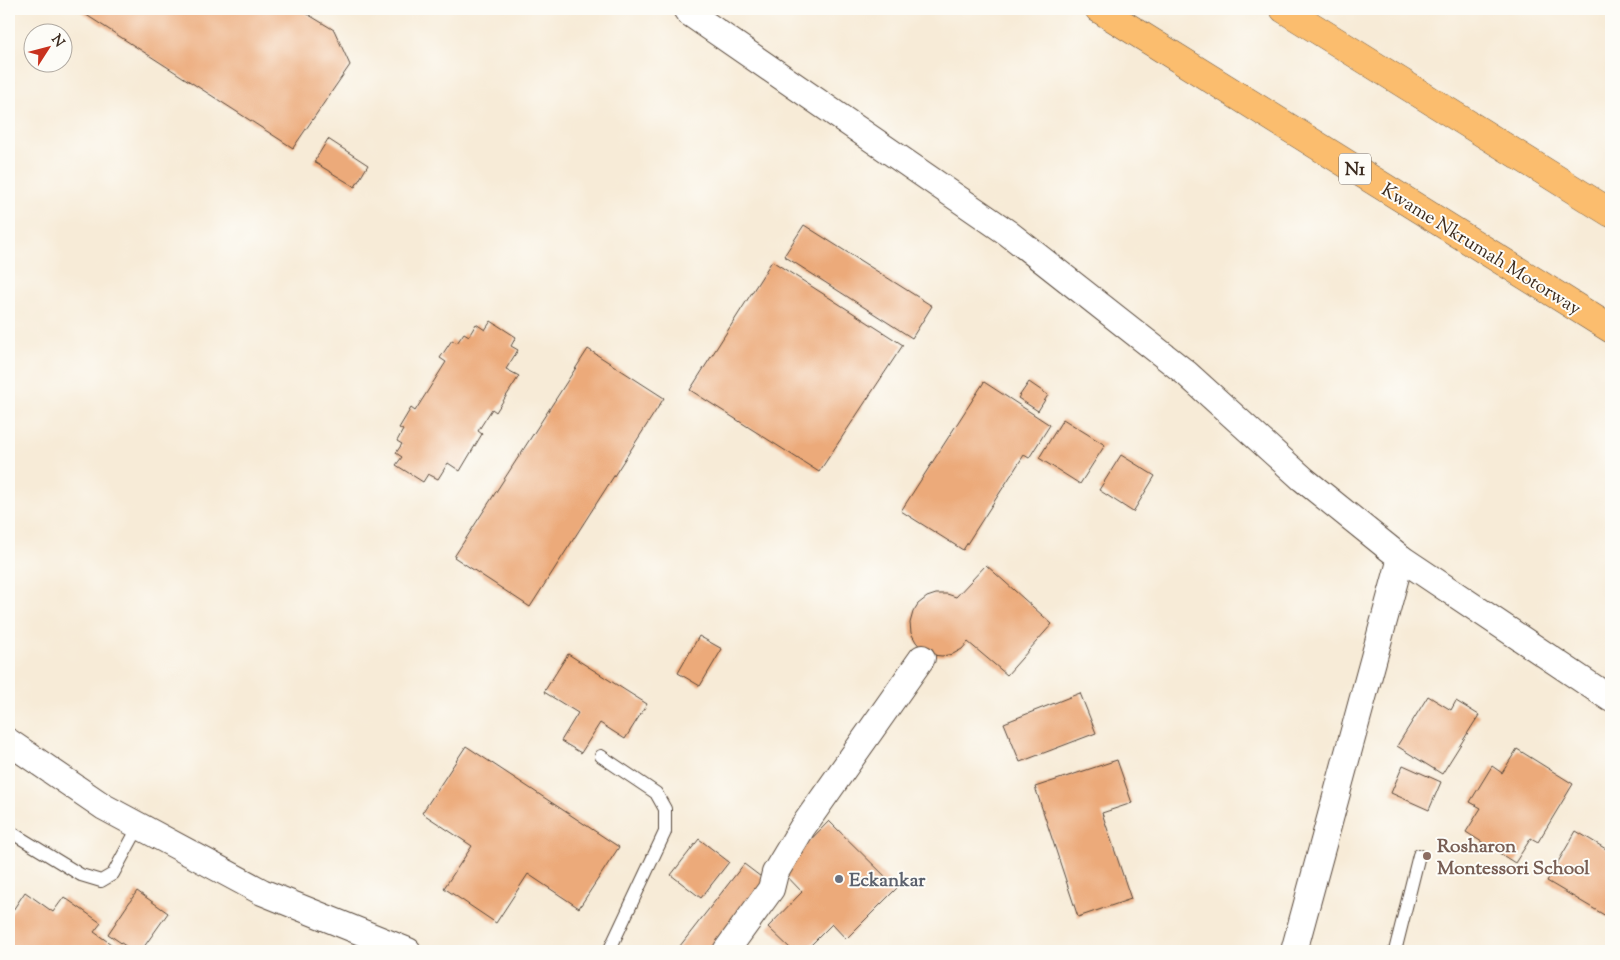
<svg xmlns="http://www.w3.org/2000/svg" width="1620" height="960" viewBox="0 0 1620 960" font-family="'Sorts Mill Goudy',serif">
  <rect width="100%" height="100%" fill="#fdfcf7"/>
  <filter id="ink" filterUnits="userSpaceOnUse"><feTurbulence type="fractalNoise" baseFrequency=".02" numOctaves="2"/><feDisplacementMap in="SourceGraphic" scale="10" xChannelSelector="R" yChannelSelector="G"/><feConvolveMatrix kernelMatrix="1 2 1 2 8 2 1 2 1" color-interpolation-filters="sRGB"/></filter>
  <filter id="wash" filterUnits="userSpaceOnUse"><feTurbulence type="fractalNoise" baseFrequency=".0096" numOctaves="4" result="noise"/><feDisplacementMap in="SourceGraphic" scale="20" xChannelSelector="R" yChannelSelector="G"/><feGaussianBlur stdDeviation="1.12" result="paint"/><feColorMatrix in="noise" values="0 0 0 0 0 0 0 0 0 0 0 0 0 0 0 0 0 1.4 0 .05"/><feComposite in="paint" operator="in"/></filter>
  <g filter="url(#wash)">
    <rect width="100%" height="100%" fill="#f7ebd7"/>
    <g id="blocks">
      <g fill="#ecaa7a">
        <polygon points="77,9 299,9 334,30 350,65 293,148"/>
        <polygon points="328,139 368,165 355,187 314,162"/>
        <polygon points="804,225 932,306 912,338 784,256"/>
        <polygon points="772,261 903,345 819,472 690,390"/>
        <polygon points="491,321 516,337 511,346 518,350 506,369 519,376 496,412 492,409 478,431 482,434 460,471 448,463 438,479 428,474 423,482 396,465 402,457 396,453 402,444 397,441 403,430 399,428 411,408 415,411 446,362 440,358 452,340 457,343 464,333 469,336 476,324 485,330"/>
        <polygon points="588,349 664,398 530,607 454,557"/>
        <polygon points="984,382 1050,425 1029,458 1024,455 963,550 901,511"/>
        <polygon points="1029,382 1048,395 1038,411 1018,398"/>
        <polygon points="1063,419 1105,445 1080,484 1039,458"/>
        <polygon points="1121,455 1155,476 1133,512 1099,490"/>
        <polygon points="986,565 1052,624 1007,675 968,642 962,649 953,654 942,656 932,655 923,650 916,642 911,633 910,623 913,612 918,604 927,597 936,594 947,594 956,597"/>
        <polygon points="699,636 722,649 700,686 678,673"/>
        <polygon points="568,654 647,704 625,739 600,723 581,753 561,741 578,713 544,692"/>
        <polygon points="1080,693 1096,733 1020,762 1004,723"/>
        <polygon points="1428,696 1451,710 1456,701 1479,715 1442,774 1397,746"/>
        <polygon points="466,746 619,847 579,908 528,874 496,923 444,888 472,846 422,813"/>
        <polygon points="1517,749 1573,784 1538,842 1531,838 1515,863 1466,832 1481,808 1470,802 1492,766 1502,773"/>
        <polygon points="1117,760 1132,803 1102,813 1131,899 1078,917 1035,787"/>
        <polygon points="1403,765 1441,782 1429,810 1391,793"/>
        <polygon points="829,821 897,888 846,939 832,924 805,951 793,951 768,927 802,892 781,870"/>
        <polygon points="1576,831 1611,852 1611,919 1547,881"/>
        <polygon points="699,839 729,862 701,898 671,875"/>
        <polygon points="744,864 769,883 716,951 676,951"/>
        <polygon points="137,891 168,913 141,951 133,951 108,934"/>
        <polygon points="25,892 53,912 64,897 101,923 94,932 121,951 9,951 9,916"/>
      </g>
    </g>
  </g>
  <g filter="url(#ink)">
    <use href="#blocks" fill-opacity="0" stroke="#57473a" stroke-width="1"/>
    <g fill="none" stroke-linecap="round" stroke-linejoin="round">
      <g stroke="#57473a" stroke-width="14">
        <g id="service">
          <polyline points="601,756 656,793 665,809 665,832 609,951"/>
          <polyline points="9,831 81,875 101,881 113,874 139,826"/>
          <polyline points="1395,951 1419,855"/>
        </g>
      </g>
      <g stroke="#57473a" stroke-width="28">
        <g id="minor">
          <polyline points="686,9 688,12 1008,233 1186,373 1303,479 1401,558 1611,699"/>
          <polyline points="9,742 104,807 262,892 408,951"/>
          <polyline points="726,951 771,889 775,873 802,828 922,658"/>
          <polyline points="1294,951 1401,558"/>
        </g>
      </g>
      <g stroke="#57473a" stroke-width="29">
        <g id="motorway">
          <polyline points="1099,9 1611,329"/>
          <polyline points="1284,9 1611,213"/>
        </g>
      </g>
      <use href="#service" stroke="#fff" stroke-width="12"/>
      <use href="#minor" stroke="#fff" stroke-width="26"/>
      <use href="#motorway" stroke="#fbbd6e" stroke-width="28"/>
    </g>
  </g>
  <circle fill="#8d6e63" stroke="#fdfcf7" stroke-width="2" cx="1427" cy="856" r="5"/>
  <circle fill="#6b7280" stroke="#fdfcf7" stroke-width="2" cx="839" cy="879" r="5"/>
  <g text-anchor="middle" stroke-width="4" stroke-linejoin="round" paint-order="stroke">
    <rect fill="#fdfcf7" stroke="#75695f" stroke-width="1" x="1339" y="153.5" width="32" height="31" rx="4"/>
    <g font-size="18" font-weight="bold" fill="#3b2a1e">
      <text x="1355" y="175">N1</text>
    </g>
    <g font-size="19" fill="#3b2a1e" stroke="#fdfcf7">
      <text transform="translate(1482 248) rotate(32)" y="7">Kwame Nkrumah Motorway</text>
    </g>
    <g font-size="19" font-weight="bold" fill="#785e54" stroke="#fdfcf7" text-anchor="start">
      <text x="1437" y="852">Rosharon<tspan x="1437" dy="22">Montessori School</tspan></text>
    </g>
    <g font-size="19" font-weight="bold" fill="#5b616d" stroke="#fdfcf7" text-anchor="start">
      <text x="849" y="886">Eckankar</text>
    </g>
  </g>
  <rect width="1620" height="960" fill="none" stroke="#fdfcf7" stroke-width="30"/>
  <g transform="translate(48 48) rotate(54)"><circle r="24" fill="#fdfcf7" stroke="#afa8a0"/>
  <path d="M0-4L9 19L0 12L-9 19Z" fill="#c8321e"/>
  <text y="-8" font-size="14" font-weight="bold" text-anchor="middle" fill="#3b2a1e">N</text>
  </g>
</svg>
